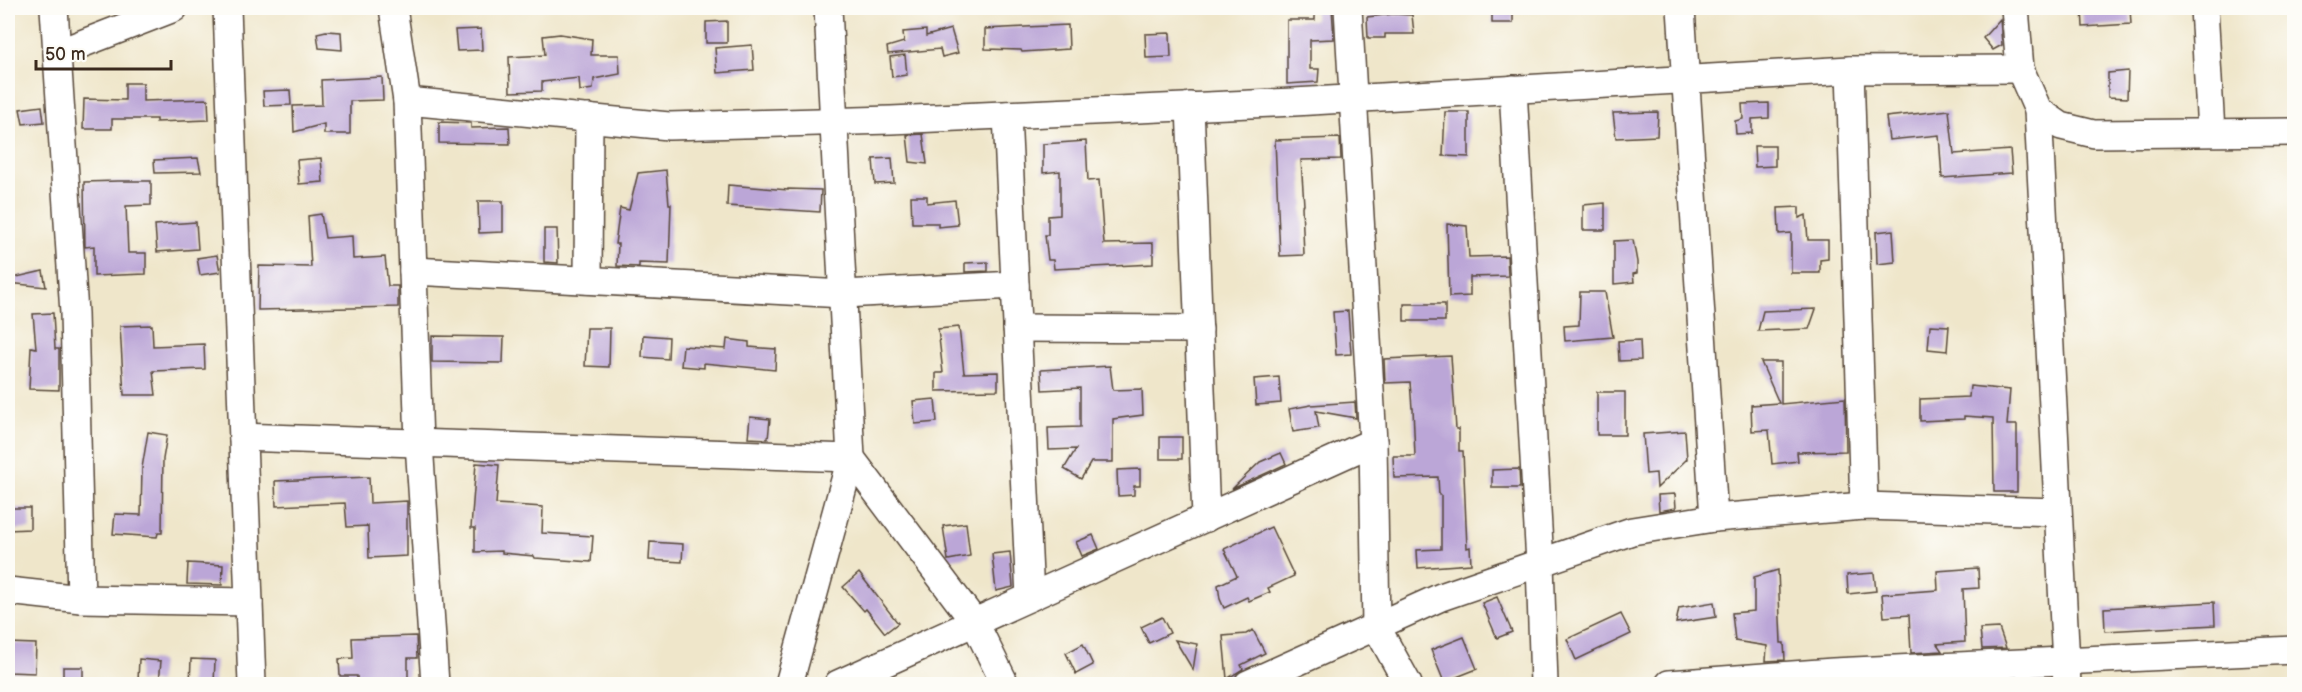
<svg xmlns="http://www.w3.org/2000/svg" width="2302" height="692" viewBox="0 0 2302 692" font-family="'Balsamiq Sans',sans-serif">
  <rect width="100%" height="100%" fill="#fdfcf7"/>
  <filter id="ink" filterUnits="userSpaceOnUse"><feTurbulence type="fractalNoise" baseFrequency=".0167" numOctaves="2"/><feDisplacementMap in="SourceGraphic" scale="12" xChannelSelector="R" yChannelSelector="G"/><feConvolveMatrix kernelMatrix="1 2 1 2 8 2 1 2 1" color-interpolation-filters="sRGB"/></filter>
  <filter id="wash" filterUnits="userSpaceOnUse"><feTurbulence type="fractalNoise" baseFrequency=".008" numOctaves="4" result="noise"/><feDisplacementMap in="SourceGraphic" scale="24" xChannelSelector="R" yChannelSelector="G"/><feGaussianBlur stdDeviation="1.35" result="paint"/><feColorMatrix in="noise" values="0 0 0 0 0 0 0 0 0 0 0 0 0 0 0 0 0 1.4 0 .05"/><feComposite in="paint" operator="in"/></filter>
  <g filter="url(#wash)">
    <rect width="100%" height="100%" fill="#efe6ca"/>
    <g id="blocks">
      <g fill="#bba6d7">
        <polygon points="1315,8 1332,8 1334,39 1310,40 1310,69 1319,69 1318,82 1287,84 1287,20 1315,20"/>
        <rect x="1492" y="8" width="21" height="15"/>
        <polygon points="2082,8 2130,8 2131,24 2083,27"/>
        <polygon points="1393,14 1412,15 1414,34 1385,34 1385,38 1368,38 1367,17"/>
        <polygon points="2000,19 2002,45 1993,50 1983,38"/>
        <polygon points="727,21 727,43 706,43 706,22"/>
        <polygon points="1068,25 1069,49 1022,52 1021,50 985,49 985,29"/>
        <polygon points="481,29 482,50 457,51 455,30"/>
        <polygon points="951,29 958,53 942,57 940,49 888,54 887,47 904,42 903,32 926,30 926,36"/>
        <polygon points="326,31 341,32 342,50 319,48 317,33"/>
        <polygon points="1170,33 1171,57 1146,58 1145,34"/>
        <polygon points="560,34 592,39 591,55 619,55 620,74 594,79 593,89 580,91 579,78 542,82 542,91 510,92 509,57 545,55 543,36"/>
        <polygon points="752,45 754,70 717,73 715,48"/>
        <polygon points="905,55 907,75 892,77 890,57"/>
        <polygon points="2128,71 2127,98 2108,97 2108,73"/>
        <polygon points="382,77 383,100 350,101 350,134 324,134 324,124 294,132 293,106 322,105 321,80"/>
        <polygon points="125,83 143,83 143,101 208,99 209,120 156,122 156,119 112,119 112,129 83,129 84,99 125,100"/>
        <polygon points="290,90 291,105 264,106 263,91"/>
        <polygon points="1769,103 1769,118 1752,119 1752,133 1736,134 1735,121 1743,119 1742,104"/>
        <polygon points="42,106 44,122 23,124 20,109"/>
        <polygon points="1949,110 1954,154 2010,150 2012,173 1942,178 1939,135 1889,140 1886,117"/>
        <polygon points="1445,112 1469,112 1469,157 1443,156"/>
        <polygon points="1658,112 1657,136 1616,138 1613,113"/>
        <polygon points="439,122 471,123 471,128 509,127 510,144 439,143"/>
        <polygon points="923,134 927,164 910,162 907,135"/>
        <polygon points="1340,138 1341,159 1301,160 1304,205 1302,206 1304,255 1280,256 1275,140"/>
        <polygon points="1086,141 1088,181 1099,180 1104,244 1153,243 1153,264 1054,269 1053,260 1048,260 1045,235 1048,235 1048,216 1060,215 1060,171 1043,173 1043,144"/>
        <polygon points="1754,146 1775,146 1775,166 1755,167"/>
        <polygon points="198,158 201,172 155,173 154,160"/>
        <polygon points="321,158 323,182 299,184 297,160"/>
        <polygon points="892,158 894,183 875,184 873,159"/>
        <polygon points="666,170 669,204 671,204 669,264 639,263 639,267 617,266 618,244 615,244 620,208 629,210 638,173"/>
        <polygon points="118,181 151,181 151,205 126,206 128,253 146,253 146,274 94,276 94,246 85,247 84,182"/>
        <polygon points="728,185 788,190 788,189 821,190 820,212 727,206"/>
        <polygon points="911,196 927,196 927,203 955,200 958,225 938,227 938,223 912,223"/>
        <polygon points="478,201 503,201 503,232 479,233"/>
        <polygon points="1605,203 1605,230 1583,230 1583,205"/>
        <polygon points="1799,207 1799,218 1806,215 1808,240 1828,240 1828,259 1820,260 1820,273 1791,273 1791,233 1779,234 1778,208"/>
        <polygon points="321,214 325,238 352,236 353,259 385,257 388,286 398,286 398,307 258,310 259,266 311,267 308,216"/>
        <polygon points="196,222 198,249 157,252 155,225"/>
        <polygon points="1447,224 1467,226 1469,257 1507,256 1508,276 1470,277 1470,296 1449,297"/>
        <polygon points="544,229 557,229 558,263 544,262"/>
        <polygon points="1893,230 1895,262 1877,264 1876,232"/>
        <polygon points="1633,240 1637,262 1637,273 1633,274 1634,282 1614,284 1614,241"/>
        <polygon points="217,255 220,272 200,275 197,258"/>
        <polygon points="988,262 988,271 965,272 965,263"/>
        <polygon points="43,271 46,287 8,283 8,279"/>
        <polygon points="1580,292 1605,292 1613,337 1565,341 1564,326 1579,325"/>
        <rect x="1404" y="304" width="41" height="17"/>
        <polygon points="1816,309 1809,329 1758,331 1763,311"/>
        <polygon points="1348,311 1351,354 1336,355 1333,312"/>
        <polygon points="53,313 55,349 59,349 59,390 29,389 31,347 36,348 33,314"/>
        <polygon points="152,325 153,346 204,344 205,369 153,371 156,395 124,395 120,326"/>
        <polygon points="1930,325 1949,326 1947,351 1928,349"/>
        <polygon points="959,327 964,373 998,372 998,390 936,391 936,373 943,373 938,329"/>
        <polygon points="587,328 610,328 609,367 585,366"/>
        <polygon points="643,335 669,337 668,359 642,357"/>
        <polygon points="432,336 504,337 503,363 432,362"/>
        <polygon points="727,339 749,342 749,347 776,349 775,370 704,363 704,368 681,366 683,346 726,349"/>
        <polygon points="1640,340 1641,360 1619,361 1618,341"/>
        <polygon points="1451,356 1456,429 1459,429 1459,451 1463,451 1467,548 1470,547 1471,564 1418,568 1417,550 1441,549 1441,495 1439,495 1438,477 1394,478 1393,456 1415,456 1413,408 1412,408 1410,382 1385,383 1384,359"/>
        <polygon points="1761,362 1781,362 1781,404 1845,398 1846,451 1797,452 1798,461 1772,464 1769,430 1752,431 1751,405 1779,403"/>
        <polygon points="1110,366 1113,390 1142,389 1143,415 1113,419 1113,462 1091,462 1081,479 1064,469 1076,449 1049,450 1048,428 1080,427 1080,388 1042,390 1041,370"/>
        <polygon points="1279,377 1281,403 1256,405 1254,379"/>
        <polygon points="1970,386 2010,390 2007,425 2017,425 2017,492 1994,492 1993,418 1964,416 1964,419 1920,421 1920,399 1969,397"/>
        <rect x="1597" y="392" width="28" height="43"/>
        <polygon points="935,399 937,422 915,424 913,401"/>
        <polygon points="1355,402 1356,418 1316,411 1319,428 1293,432 1289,409 1311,405"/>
        <polygon points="750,417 770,419 768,439 748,438"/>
        <polygon points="1685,431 1687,459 1657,488 1656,473 1646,474 1643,434"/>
        <polygon points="148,432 167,435 163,459 162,533 158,533 157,537 113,534 115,514 141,515 142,468"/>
        <rect x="1160" y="437" width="22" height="22"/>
        <polygon points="1281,453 1286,464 1232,489 1260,462"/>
        <polygon points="476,463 499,465 496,504 543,507 542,533 593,536 591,562 535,558 534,556 502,553 502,551 475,552 475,528 471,528"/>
        <polygon points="1140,469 1140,486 1134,486 1134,495 1118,496 1117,470"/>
        <polygon points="1519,469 1520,488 1492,488 1492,470"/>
        <polygon points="369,477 370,503 407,501 407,556 369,558 368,526 347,527 345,503 276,506 275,481"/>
        <polygon points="1675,494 1676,508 1659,511 1658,495"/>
        <polygon points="8,508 30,508 30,529 8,530"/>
        <polygon points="966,523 970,556 948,560 943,526"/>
        <polygon points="1271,527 1294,576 1268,588 1270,592 1249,601 1247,597 1224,608 1220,599 1218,585 1237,576 1224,549"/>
        <polygon points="1093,535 1099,549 1082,556 1076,542"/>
        <polygon points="650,542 683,544 682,562 649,560"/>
        <polygon points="1010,552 1013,587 996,591 992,554"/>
        <polygon points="188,563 223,565 222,585 187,584"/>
        <polygon points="1978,568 1979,588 1963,589 1965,642 1937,644 1942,651 1911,653 1909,615 1884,617 1882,594 1938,590 1937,571"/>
        <polygon points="1778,570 1781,643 1784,643 1785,660 1766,661 1767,646 1735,641 1732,613 1754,611 1754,577"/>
        <polygon points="859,573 898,623 885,633 866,609 864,611 843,587"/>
        <polygon points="1874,573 1876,591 1848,594 1847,575"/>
        <polygon points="1497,597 1512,632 1497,638 1482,603"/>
        <polygon points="1714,602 1716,617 1676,623 1679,608"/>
        <polygon points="2214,602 2215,625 2105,631 2104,608"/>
        <polygon points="1621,614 1631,634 1576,660 1567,639"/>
        <polygon points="1162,617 1170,633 1149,643 1141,627"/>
        <polygon points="1999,628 2006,648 1982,649 1980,629"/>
        <polygon points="1253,630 1265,653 1241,665 1243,669 1227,679 1223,636 1246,634"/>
        <polygon points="416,636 417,658 408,658 408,684 357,684 357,676 340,676 339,659 353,658 352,638"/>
        <polygon points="1464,637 1477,669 1444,682 1431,650"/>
        <polygon points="1175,640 1197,644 1193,670"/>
        <polygon points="8,643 36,644 35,673 8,672"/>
        <polygon points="1083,644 1093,665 1076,674 1066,653"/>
        <polygon points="139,659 161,661 159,682 138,681"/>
        <polygon points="191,659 215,660 214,684 190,684"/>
        <rect x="63" y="667" width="20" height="17"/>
      </g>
    </g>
  </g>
  <g filter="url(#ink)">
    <use href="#blocks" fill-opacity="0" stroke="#564638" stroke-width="1.5"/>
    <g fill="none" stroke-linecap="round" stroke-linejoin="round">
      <g stroke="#564638" stroke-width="30">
        <g id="minor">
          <polyline points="54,8 74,313 81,599"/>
          <polyline points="227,8 252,684"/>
          <polyline points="393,8 407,101 669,126 891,120 1294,102 1850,70 2020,69"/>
          <polyline points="1348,8 1373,442 1376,626 1408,684"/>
          <polyline points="1681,8 1714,518"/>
          <polyline points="2015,8 2020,69 2038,110 2061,126 2094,134 2294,132"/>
          <polyline points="2204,8 2211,132"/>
          <polyline points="58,53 174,8"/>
          <polyline points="1850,70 1864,506"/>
          <polyline points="1513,89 1540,563 1544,684"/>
          <polyline points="407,101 419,443 435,684"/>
          <polyline points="1190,106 1206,518"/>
          <polyline points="2038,110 2067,684"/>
          <polyline points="1007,115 1030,597"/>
          <polyline points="413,271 844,294 1015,285"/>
          <polyline points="588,280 589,118"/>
          <polyline points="1017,328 1199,329"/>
          <polyline points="243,437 851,458 975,623 1005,684"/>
          <polyline points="8,591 81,599 249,602"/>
          <polyline points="789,684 851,458 828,8"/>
          <polyline points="838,684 1373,442"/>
          <polyline points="1248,684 1441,597 1632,531 1714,518 1864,506 2057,512"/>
          <polyline points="1669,684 1833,672 2294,650"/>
        </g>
      </g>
      <use href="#minor" stroke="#fff" stroke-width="27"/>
    </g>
  </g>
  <rect width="2302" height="692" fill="none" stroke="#fdfcf7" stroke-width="30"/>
  <path d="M36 60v9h135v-9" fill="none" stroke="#3b2a1e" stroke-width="3"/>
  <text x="45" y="60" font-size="18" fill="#3b2a1e" stroke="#fdfcf7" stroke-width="4.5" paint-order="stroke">50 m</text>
</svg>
